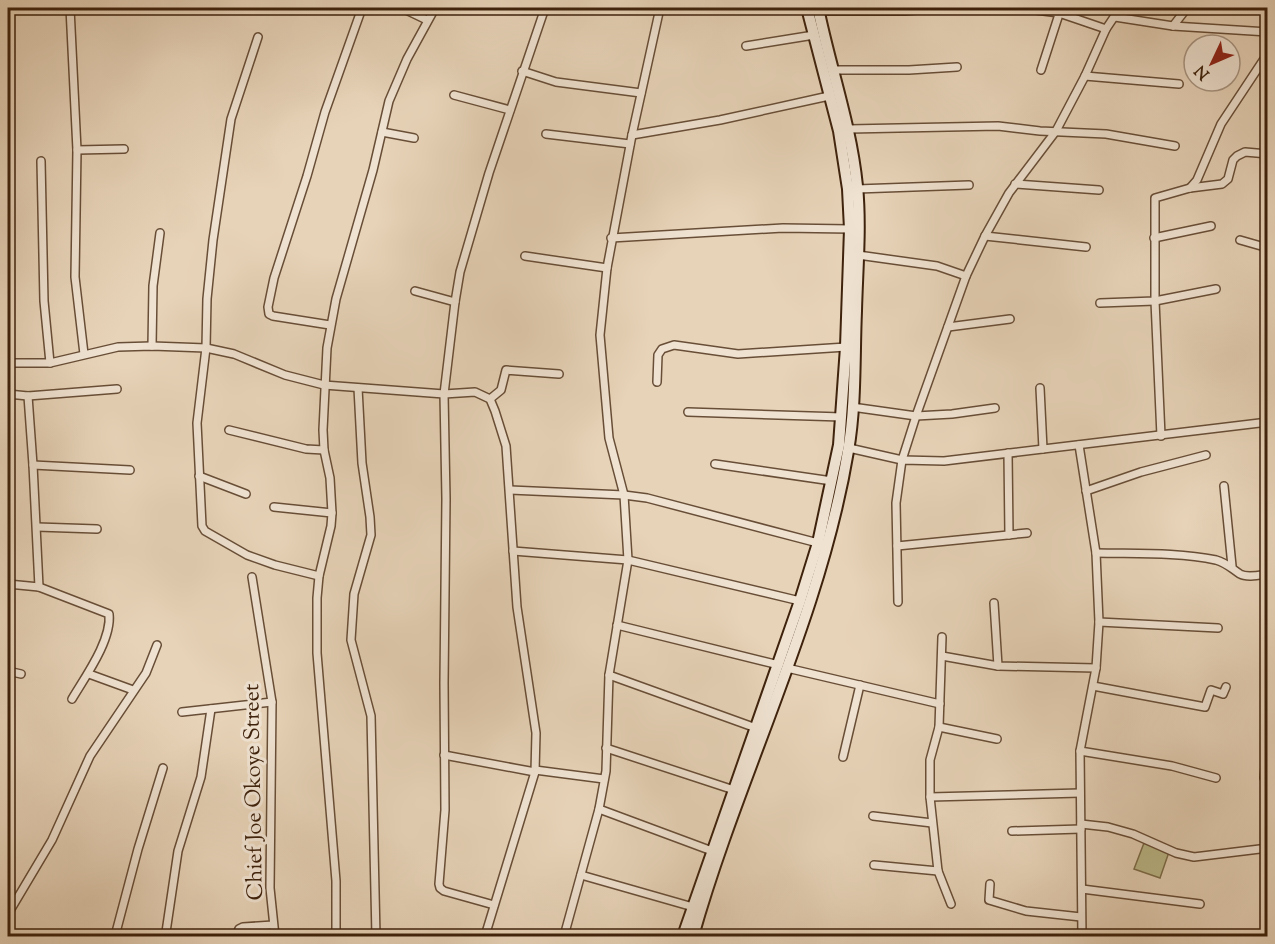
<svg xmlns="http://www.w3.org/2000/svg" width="1275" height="944" viewBox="0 0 1275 944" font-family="'Sorts Mill Goudy',serif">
  <rect width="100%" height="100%" fill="#e7d3b8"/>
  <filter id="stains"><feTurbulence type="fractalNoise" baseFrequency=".00333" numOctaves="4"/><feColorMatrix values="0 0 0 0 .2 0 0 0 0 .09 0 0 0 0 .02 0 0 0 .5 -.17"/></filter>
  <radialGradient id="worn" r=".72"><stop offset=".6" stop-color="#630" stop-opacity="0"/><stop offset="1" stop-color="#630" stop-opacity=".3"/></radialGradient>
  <polygon fill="#bcba8a" stroke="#7d6e4b" stroke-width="1.5" points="1144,843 1169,852 1160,878 1134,869"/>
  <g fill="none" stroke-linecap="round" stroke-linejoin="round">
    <g stroke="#684e37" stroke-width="10">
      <g id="street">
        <polyline points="70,8 77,150 75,277 84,354"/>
        <polyline points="402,8 427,20"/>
        <polyline points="1020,8 1059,13 1106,29"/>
        <polyline points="818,11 905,11 942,8"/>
        <polyline points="1115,17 1173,26 1268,32"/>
        <polyline points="1173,26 1187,8"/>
        <polyline points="258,37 231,119 213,240 207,299 206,348 197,423 202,526 205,531 247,555 275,565 319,576"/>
        <polyline points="746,46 814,35"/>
        <polyline points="834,70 909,70 957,67"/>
        <polyline points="1041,70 1061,8"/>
        <polyline points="522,71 556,82 641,93"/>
        <polyline points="1085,76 1179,84"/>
        <polyline points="454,95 510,110"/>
        <polyline points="849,129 998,126 1040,131 1106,134 1175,146"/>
        <polyline points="382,132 414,138"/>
        <polyline points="546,134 630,144"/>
        <polyline points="632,135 720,120 829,96"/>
        <polyline points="77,150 124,149"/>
        <polyline points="41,161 44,301 50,363"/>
        <polyline points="1015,184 1099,190"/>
        <polyline points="1190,188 1197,180 1221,124 1268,53"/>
        <polyline points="857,189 969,185"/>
        <polyline points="985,236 1086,247"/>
        <polyline points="611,238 783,228 850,229"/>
        <polyline points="1154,238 1211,226"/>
        <polyline points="1240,240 1268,248"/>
        <polyline points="858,255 937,266 966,276"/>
        <polyline points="525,256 607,268"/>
        <polyline points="415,291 455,302"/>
        <polyline points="1100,303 1155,301 1216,289"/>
        <polyline points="330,325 273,316 269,314 268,307 274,278 307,176 325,112 362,8"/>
        <polyline points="948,327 1010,319"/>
        <polyline points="152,346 153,286 160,233"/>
        <polyline points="8,363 50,363 118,347 152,346 206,348 234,354 285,375 324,385 444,394 475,392 490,399 495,411 506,446 517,607 536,733 535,772 485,936"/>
        <polyline points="657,382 658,355 662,349 674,345 738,354 846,347"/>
        <polyline points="358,388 362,463 370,517 371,535 354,594 351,640 371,716 376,936"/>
        <polyline points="1040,388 1043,449"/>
        <polyline points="8,394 28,396 117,389"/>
        <polyline points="28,396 33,465 39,587"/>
        <polyline points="490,399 501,390 506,370 559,374"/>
        <polyline points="852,407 916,416 952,414 995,408"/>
        <polyline points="688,412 842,417"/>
        <polyline points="229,430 306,449 324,450"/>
        <polyline points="1161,436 1155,301 1155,198 1190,188 1222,184 1228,179 1233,160 1237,156 1245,152 1268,154"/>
        <polyline points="1079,445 1096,553 1099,622 1096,668 1080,751 1082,936"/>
        <polyline points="849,448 902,460 916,416 966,276 985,236 1009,193 1056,131 1085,76 1106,29 1120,8"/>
        <polyline points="1008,453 1009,535"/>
        <polyline points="715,464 832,481"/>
        <polyline points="33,465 130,470"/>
        <polyline points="199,476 246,494"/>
        <polyline points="1224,486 1232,566"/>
        <polyline points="510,490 624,495 647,498 818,543"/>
        <polyline points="1086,491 1141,472 1206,455"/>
        <polyline points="274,507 332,513"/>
        <polyline points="37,527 97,529"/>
        <polyline points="897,546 1027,533"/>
        <polyline points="513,551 628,560 800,601"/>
        <path d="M1096,553C1135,554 1178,552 1216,560C1227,563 1232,569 1240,574C1247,578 1260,575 1268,574"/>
        <polyline points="252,577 272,702 270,888 275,936"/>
        <path d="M8,584L39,587L109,614C112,640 85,677 72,699"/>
        <polyline points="898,602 896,503 902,460 944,461 1268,422"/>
        <polyline points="994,603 998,666"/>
        <polyline points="1099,622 1218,628"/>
        <polyline points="617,625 779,665"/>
        <polyline points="942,637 939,727 930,760 930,797 938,871 951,904"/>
        <polyline points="942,656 998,666 1096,668"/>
        <polyline points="787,668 940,704"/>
        <polyline points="8,671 21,674"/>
        <polyline points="89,674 133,690"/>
        <polyline points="609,675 756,728"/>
        <polyline points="1093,686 1205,707 1211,690 1223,694 1226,687"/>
        <polyline points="182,712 272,702"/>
        <polyline points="939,727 997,739"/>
        <polyline points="1268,738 1264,778 1268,782"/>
        <polyline points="606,748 734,790"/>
        <polyline points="1080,751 1172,766 1216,778"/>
        <polyline points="444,755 535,772"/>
        <polyline points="843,757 860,685"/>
        <polyline points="535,770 604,779"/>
        <polyline points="930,797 1080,793"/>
        <polyline points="599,809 712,851"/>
        <polyline points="873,816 932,823"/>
        <polyline points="1081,824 1108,827 1133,834 1176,853 1194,857 1268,848"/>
        <polyline points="1012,831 1081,829"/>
        <polyline points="874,865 938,871"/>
        <polyline points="581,875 693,907"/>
        <polyline points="990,884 989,900 1026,911 1081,917"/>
        <polyline points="1082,889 1200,904"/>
        <polyline points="494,905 444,891 440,888 439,884 445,810 444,683 446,499 444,394 455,302 460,272 489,173 545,8"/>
        <polyline points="8,914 52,840 90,756 146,673 157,645"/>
        <polyline points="115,936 138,849 163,768"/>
        <polyline points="164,936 166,932 178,851 201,777 211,709"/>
        <polyline points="236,936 239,929 243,927 273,925"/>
        <polyline points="336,936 336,881 317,653 317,598 319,576 331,526 332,513 330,478 324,450 323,430 327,348 336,299 373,170 389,101 407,59 435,8"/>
        <polyline points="564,936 599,809 606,771 609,675 628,560 624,495 609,438 600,335 607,268 632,135 660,8"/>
      </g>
    </g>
    <g stroke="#3e220c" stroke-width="14">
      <g id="secondary">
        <polyline points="683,936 800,601 818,543 839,445 846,347 850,229 848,189 839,131 807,8"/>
        <path d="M693,936C739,773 820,619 848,451C856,405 854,357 856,311C857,270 861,227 857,186C851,125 830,67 818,8"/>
      </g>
    </g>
    <use href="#street" stroke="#efe2d1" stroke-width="7"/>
    <use href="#secondary" stroke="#efe2d1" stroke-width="10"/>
  </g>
  <g text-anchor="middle" stroke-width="6" stroke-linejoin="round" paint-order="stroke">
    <g font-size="22" fill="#3e220c" stroke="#efe2d1">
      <text transform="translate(252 792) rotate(-91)" y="8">Chief Joe Okoye Street</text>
    </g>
  </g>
  <rect width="1275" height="944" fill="none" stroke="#e7d3b8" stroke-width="30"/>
  <rect x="9" y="9" width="1257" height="926" fill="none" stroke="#3e220c" stroke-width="3"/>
  <rect x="15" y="15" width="1245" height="914" fill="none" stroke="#3e220c" stroke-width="1.5"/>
  <g transform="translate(1212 63) rotate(226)"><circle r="28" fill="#efe2d1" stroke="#a89582" stroke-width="1.5"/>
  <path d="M0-4.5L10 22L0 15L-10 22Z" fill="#8f2418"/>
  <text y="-9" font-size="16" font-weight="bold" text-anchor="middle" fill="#3e220c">N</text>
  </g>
  <rect width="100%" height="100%" filter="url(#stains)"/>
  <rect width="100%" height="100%" fill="url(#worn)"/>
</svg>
